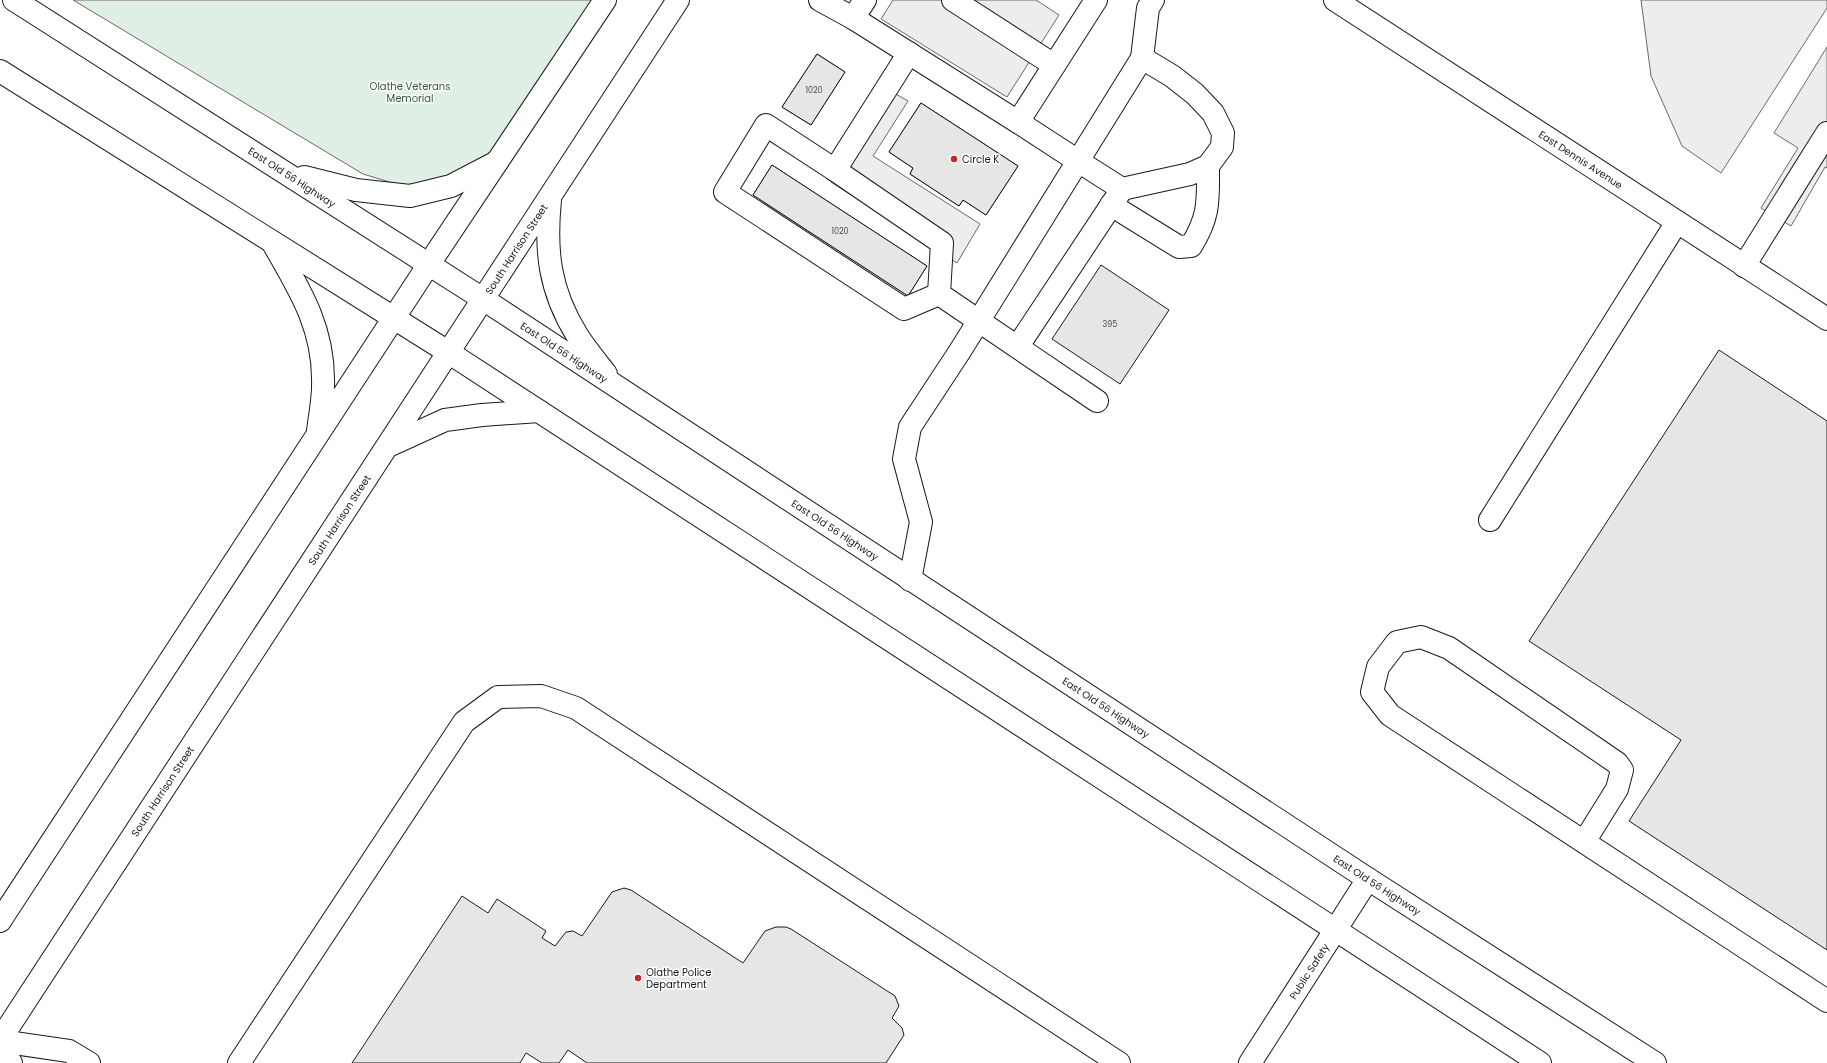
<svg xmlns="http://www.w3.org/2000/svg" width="1827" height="1063" viewBox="0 0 1827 1063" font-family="Poppins,sans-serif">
  <rect width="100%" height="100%" fill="#fff"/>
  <polygon fill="#e0efe3" stroke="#6a6a6a" points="73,0 595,0 491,155 451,177 406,187 363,174"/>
  <g fill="#ededed" stroke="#6a6a6a">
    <polygon points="893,0 1036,0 1059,15 1007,97 881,19"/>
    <polygon points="1641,0 1827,0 1827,8 1721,173 1682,146 1651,76"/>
    <polygon points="1827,47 1827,168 1825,167 1791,226 1761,208 1798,148 1774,133"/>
    <polygon points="887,89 908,101 873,156 980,224 957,263 831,182"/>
  </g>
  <g fill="#e6e6e6" stroke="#1a1a1a">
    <polygon points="817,54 845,72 811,125 782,107"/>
    <polygon points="817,54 845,72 811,125 782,107"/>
    <polygon points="921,103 1018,166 986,215 963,200 959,206 910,174 913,168 889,152"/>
    <polygon points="921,103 1018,166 986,215 963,200 959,206 910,174 913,168 889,152"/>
    <polygon points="772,165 927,266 908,296 753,195"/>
    <polygon points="772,165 927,266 908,296 753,195"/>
    <polygon points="1101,265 1169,310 1120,384 1052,339"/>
    <polygon points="1719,350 1827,421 1827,950 1629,821 1681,740 1529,641"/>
    <polygon points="624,888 631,890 743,963 765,931 776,927 786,927 791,929 895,996 899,1006 892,1018 902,1028 904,1035 902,1038 886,1063 587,1063 568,1050 559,1063 542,1063 526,1053 520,1063 352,1063 462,896 488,913 497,899 546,931 542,938 555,946 566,932 573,931 582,936 612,892"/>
  </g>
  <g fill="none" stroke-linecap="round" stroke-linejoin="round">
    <g stroke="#1a1a1a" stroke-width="24">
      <g id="minor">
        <polyline points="820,0 853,18 865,0"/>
        <polyline points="953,0 1054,65"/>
        <polyline points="1096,0 1018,122 1078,161 1142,58 1148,8 1153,0"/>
        <path id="s1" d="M1335,0L1827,319"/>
        <polyline points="853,18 1018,122"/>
        <polyline points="909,53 835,170 766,125 725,192 904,309 939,294"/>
        <polyline points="835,170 942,243 939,294"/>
        <polyline points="1122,189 1190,174 1208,166 1222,147 1223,133 1213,113 1195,94 1172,76 1142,58"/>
        <path d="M1111,205L1179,247L1191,246C1210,216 1208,200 1208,166"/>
        <polyline points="1744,266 1827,133"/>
        <polyline points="939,294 1097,401"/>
        <polyline points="1490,520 1677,222"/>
        <polyline points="910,580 921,522 904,459 910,427 960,351 1078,161 1122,189 1018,346"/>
        <polyline points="1584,842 1617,789 1622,770 1617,763 1449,648 1421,637 1397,642 1378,667 1372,692 1390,715 1827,1001"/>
        <polyline points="0,1041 69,1051 89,1063"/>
        <polyline points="0,1043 11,1063"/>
        <polyline points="239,1063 464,722 498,697 541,696 576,708 1119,1063"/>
        <path id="s2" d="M1250,1063L1368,879"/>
      </g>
    </g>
    <g stroke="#1a1a1a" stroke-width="24">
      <g id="major">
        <path id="s3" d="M678,0L483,299L1368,879L1655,1063"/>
        <path d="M550,200C545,250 549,290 577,335C585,348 596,361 606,374"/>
        <polyline points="429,264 605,0"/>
        <polyline points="448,352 1540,1063"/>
      </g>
    </g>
    <g stroke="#1a1a1a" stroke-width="24">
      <g id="highway">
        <polyline points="0,71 448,352"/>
        <polyline points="304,177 356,190 410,196 451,186 497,162"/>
        <path d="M274,245C299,289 323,326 323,379C324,396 320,414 318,431"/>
        <polyline points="388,446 445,420 482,415 539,411"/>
        <polyline points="0,921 429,264"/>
        <path id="s4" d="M0,1040L483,299L14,0"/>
      </g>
    </g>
    <use href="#minor" stroke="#fff" stroke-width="22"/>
    <use href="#major" stroke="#fff" stroke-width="22"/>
    <use href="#highway" stroke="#fff" stroke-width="22"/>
  </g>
  <g fill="#c62828" stroke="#fff" stroke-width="1.5">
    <circle cx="954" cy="159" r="4"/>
    <circle cx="638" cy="978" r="4"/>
  </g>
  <g text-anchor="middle" stroke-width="3" stroke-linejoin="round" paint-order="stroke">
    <g font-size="8" fill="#4d4d4d">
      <text x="814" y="93">1020</text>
      <text x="840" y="234">1020</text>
      <text x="1110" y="327">395</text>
    </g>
    <g font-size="10" fill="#2b5a34" stroke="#fff">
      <text x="410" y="90">Olathe Veterans<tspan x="410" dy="12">Memorial</tspan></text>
    </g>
    <g font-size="10" fill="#1a1a1a" stroke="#fff" text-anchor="start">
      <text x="962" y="163">Circle K</text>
      <text x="646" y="976">Olathe Police<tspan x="646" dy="12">Department</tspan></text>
    </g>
    <g font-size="10" fill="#1a1a1a" stroke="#fff">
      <text dy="4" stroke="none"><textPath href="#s1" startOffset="293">East Dennis Avenue</textPath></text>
      <text transform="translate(292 177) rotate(33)" y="4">East Old 56 Highway</text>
      <text transform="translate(516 249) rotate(-57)" y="4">South Harrison Street</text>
      <text dy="4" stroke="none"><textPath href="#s3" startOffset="454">East Old 56 Highway</textPath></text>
      <text dy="4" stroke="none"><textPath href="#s4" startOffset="621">South Harrison Street</textPath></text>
      <text dy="4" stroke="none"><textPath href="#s3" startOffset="778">East Old 56 Highway</textPath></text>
      <text dy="4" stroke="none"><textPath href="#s3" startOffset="1102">East Old 56 Highway</textPath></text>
      <text dy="4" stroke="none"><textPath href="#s4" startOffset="297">South Harrison Street</textPath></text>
      <text dy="4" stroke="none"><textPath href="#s3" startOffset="1426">East Old 56 Highway</textPath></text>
      <text dy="4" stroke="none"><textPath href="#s2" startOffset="109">Public Safety</textPath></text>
    </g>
  </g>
</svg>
